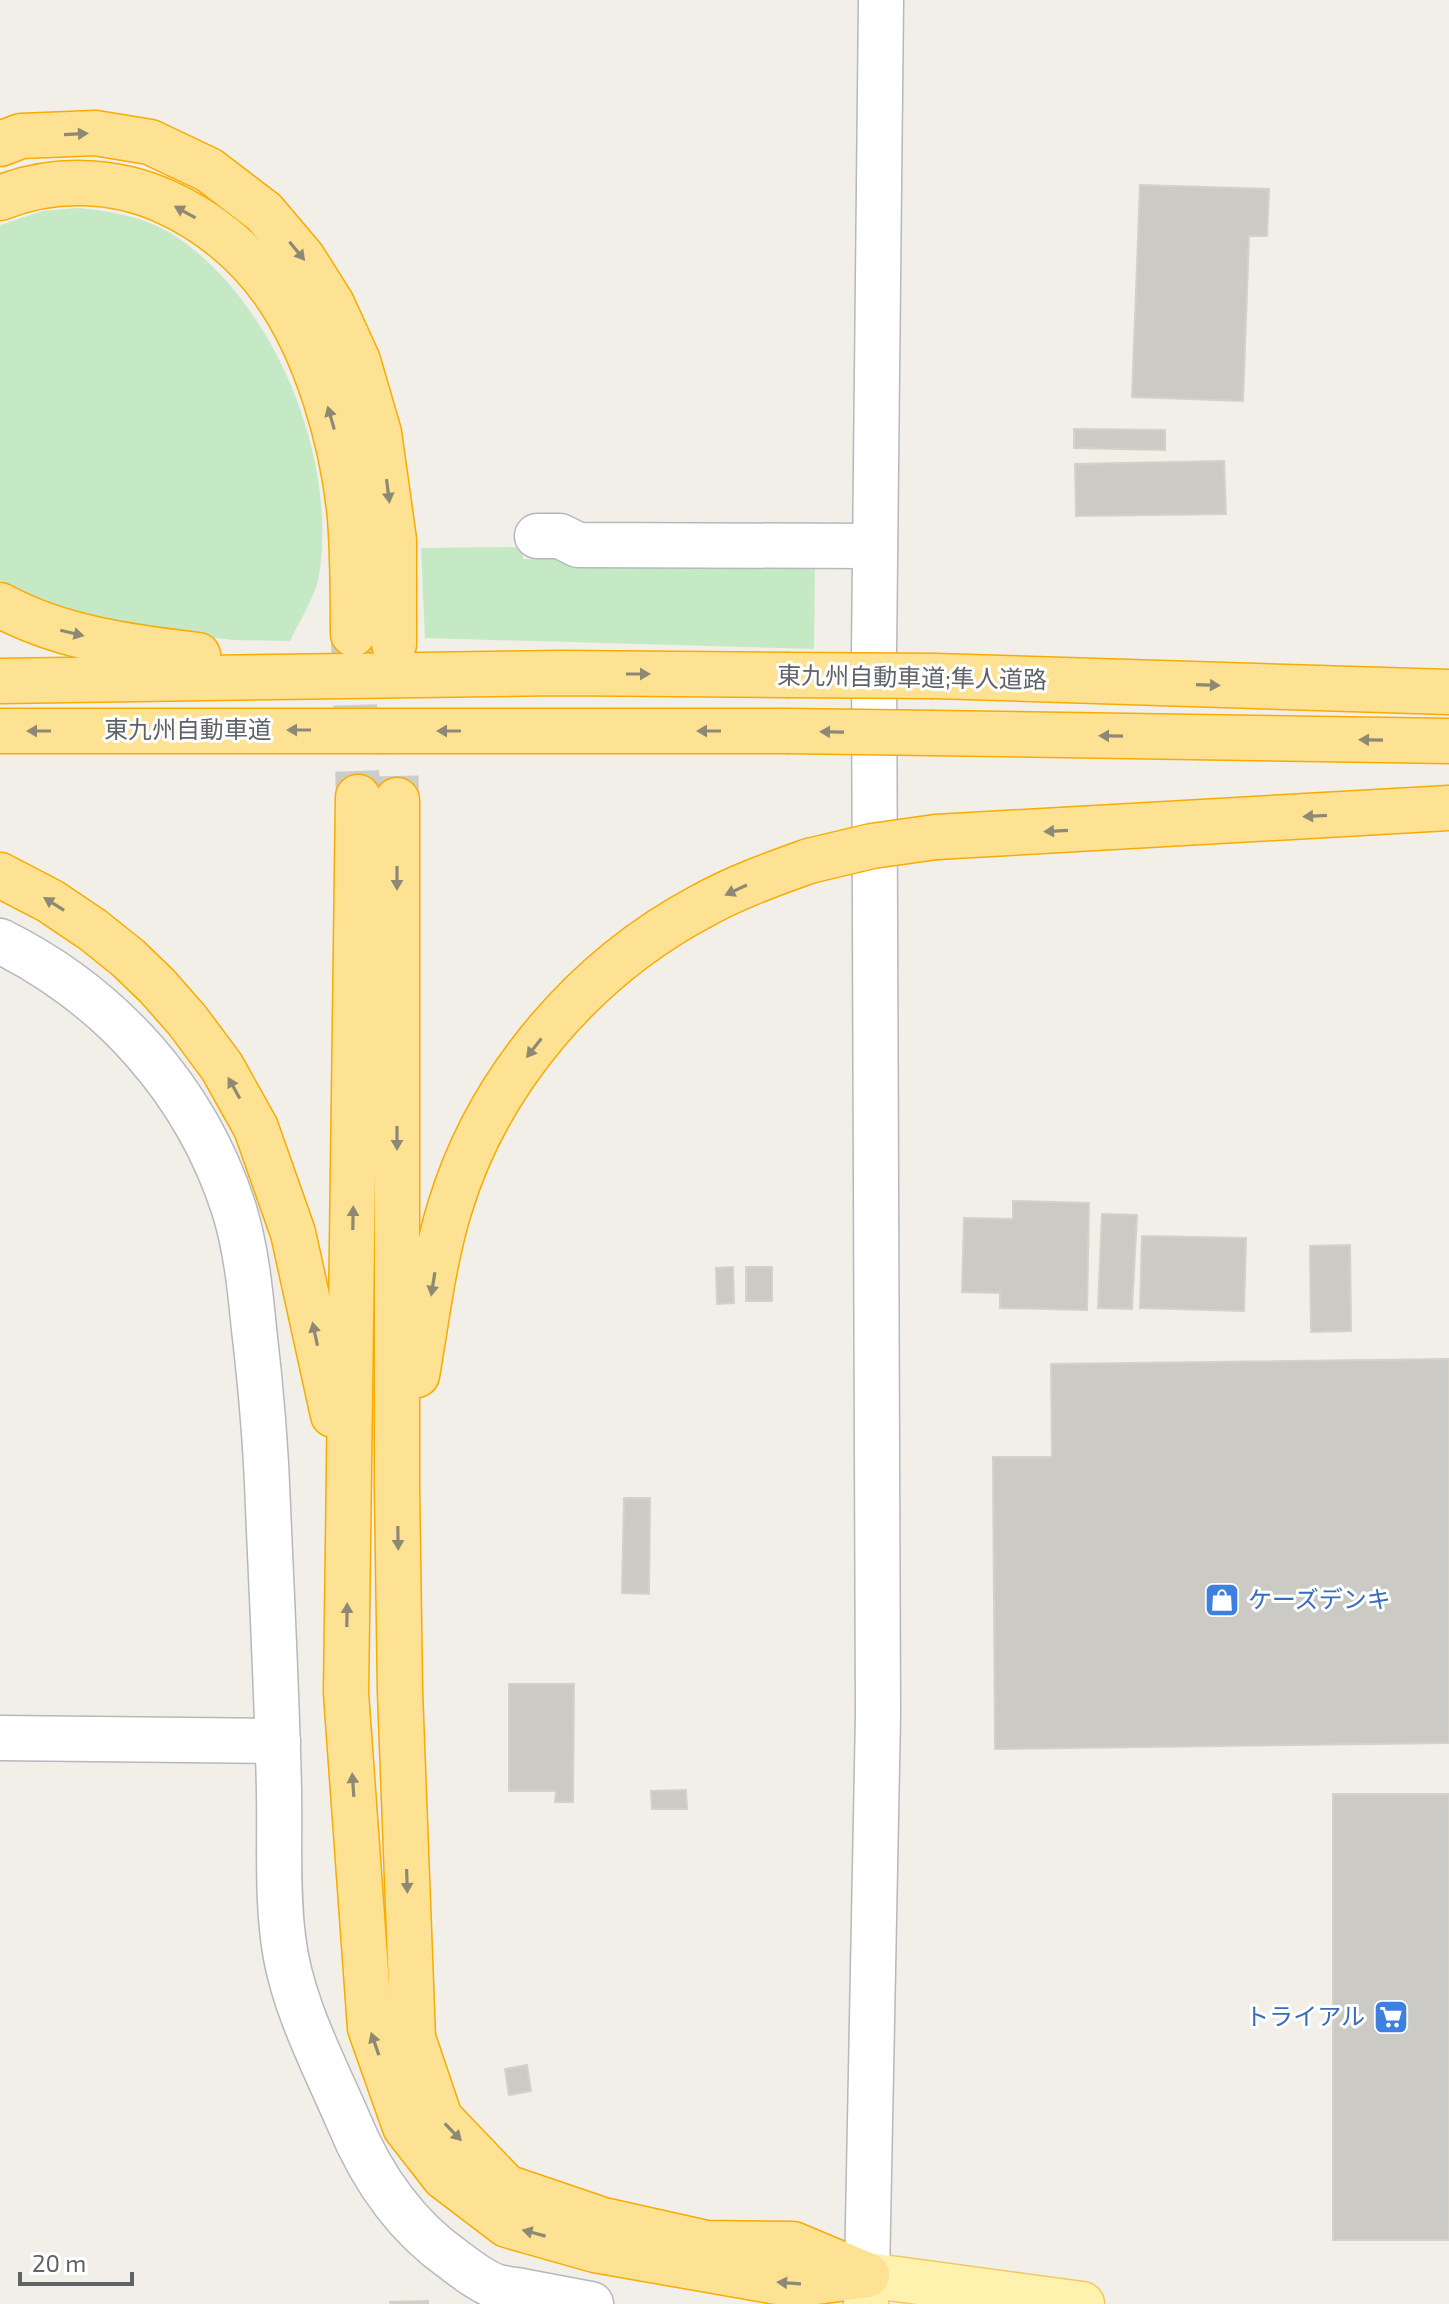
<svg xmlns="http://www.w3.org/2000/svg" width="1449" height="2304" viewBox="0 0 1449 2304" font-family="'Exo 2','Noto Sans JP',sans-serif">
  <rect width="100%" height="100%" fill="#f1efe8"/>
  <g fill="#c5e8c5">
    <path d="M77,208C111,211 146,217 175,236C274,301 338,458 319,575C317,593 298,624 290,641L234,640L178,634L95,619L44,603L0,580V225L43,211Z"/>
    <polygon points="522,547 523,559 792,559 815,562 814,649 425,638 421,548"/>
  </g>
  <g fill="#cccac5" stroke="#d6d1c6" stroke-width="2">
    <polygon points="1140,185 1269,189 1267,236 1249,236 1243,401 1132,397"/>
    <polygon points="1074,429 1165,430 1165,450 1074,448"/>
    <polygon points="1224,461 1226,514 1076,516 1075,464"/>
    <polygon points="1013,1201 1089,1203 1087,1310 1000,1308 1000,1293 962,1292 964,1218 1013,1219"/>
    <polygon points="1102,1214 1137,1215 1132,1309 1098,1308"/>
    <polygon points="1142,1236 1246,1238 1244,1311 1140,1308"/>
    <polygon points="1350,1245 1351,1331 1311,1332 1310,1246"/>
    <polygon points="733,1267 734,1303 717,1304 716,1268"/>
    <rect x="746" y="1267" width="26" height="34"/>
    <polygon points="1449,1359 1449,1743 995,1749 993,1457 1052,1457 1051,1364"/>
    <polygon points="624,1498 650,1498 649,1594 622,1593"/>
    <polygon points="509,1684 574,1684 573,1802 555,1802 556,1791 509,1791"/>
    <polygon points="686,1790 687,1809 652,1809 651,1791"/>
    <rect x="1333" y="1794" width="116" height="446"/>
    <polygon points="527,2065 531,2091 509,2095 505,2069"/>
    <polygon points="428,2301 428,2304 390,2304 390,2302"/>
  </g>
  <g fill="none" stroke-linecap="round" stroke-linejoin="round">
    <g stroke="#ccccc8" stroke-width="44" stroke-dasharray="44 22" stroke-linecap="butt">
      <polyline points="353,639 358,797"/>
      <polyline points="394,644 397,800"/>
    </g>
    <g stroke="#b5b8bc" stroke-width="47">
      <g id="minor">
        <polyline points="537,536 560,536 578,545 875,546"/>
        <path d="M0,941C111,996 196,1091 234,1209C246,1248 250,1288 254,1329C261,1388 266,1447 268,1507C272,1601 277,1696 279,1791C280,1839 277,1889 283,1937C290,2001 323,2062 348,2120C371,2176 404,2225 454,2260C466,2269 481,2281 495,2286C505,2289 517,2290 527,2292C548,2296 570,2300 591,2304"/>
        <polyline points="0,1738 278,1741"/>
        <polyline points="867,2275 878,1715 874,654 881,0"/>
      </g>
    </g>
    <g stroke="#f2c960" stroke-width="47">
      <polyline id="major" points="866,2304 867,2275 1082,2304"/>
    </g>
    <g stroke="#f9ab00" stroke-width="47">
      <g id="highway">
        <polyline points="0,144 21,136 95,133 150,142 209,170 264,212 303,258 332,304 358,361 379,433 394,540 394,644"/>
        <path d="M0,198C52,177 114,178 166,202C208,221 246,252 273,290C317,352 343,443 350,518C353,557 353,596 353,634"/>
        <path d="M0,605C60,638 131,647 198,655"/>
        <polyline points="934,676 1449,692"/>
        <polyline points="0,681 560,673 786,675"/>
        <polyline points="0,731 787,731"/>
        <polyline points="933,733 1449,741"/>
        <polyline points="358,797 346,1693 370,2028 405,2127 444,2177 507,2225 595,2250 794,2285 867,2275"/>
        <polyline points="397,800 397,1487 400,1691 413,2038 440,2118 506,2187 603,2220 706,2243 793,2244 867,2275"/>
        <polyline points="936,837 1449,808"/>
        <polyline points="0,875 50,901 93,930 128,958 157,986 187,1020 222,1067 256,1128 293,1233 333,1415"/>
        <path d="M417,1375C427,1319 433,1262 450,1207C489,1079 585,968 702,906C736,887 773,874 809,861"/>
      </g>
    </g>
    <use href="#minor" stroke="#fff" stroke-width="44"/>
    <use href="#major" stroke="#fff2af" stroke-width="44"/>
    <use href="#highway" stroke="#fde293" stroke-width="44"/>
    <g stroke="#f9ab00" stroke-width="47" stroke-linecap="butt">
      <g id="highway-bridge">
        <polyline points="786,675 934,676"/>
        <polyline points="787,731 933,733"/>
        <polyline points="809,861 872,846 936,837"/>
      </g>
    </g>
    <use href="#highway-bridge" stroke="#fde293" stroke-width="44"/>
  </g>
  <defs><path id="oneway-solid" d="M-6-.8H1V-3.2L6.5 0L1 3.2V.8H-6Z" transform="scale(2)"/></defs>
  <g fill="#8e8975">
    <use href="#oneway-solid" transform="translate(76 134) rotate(-3)"/>
    <use href="#oneway-solid" transform="translate(185 212) rotate(-151)"/>
    <use href="#oneway-solid" transform="translate(297 251) rotate(51)"/>
    <use href="#oneway-solid" transform="translate(331 418) rotate(-106)"/>
    <use href="#oneway-solid" transform="translate(388 491) rotate(83)"/>
    <use href="#oneway-solid" transform="translate(72 633) rotate(13)"/>
    <use href="#oneway-solid" transform="translate(638 674)"/>
    <use href="#oneway-solid" transform="translate(1208 685) rotate(2)"/>
    <use href="#oneway-solid" transform="translate(299 730) rotate(-180)"/>
    <use href="#oneway-solid" transform="translate(39 731) rotate(180)"/>
    <use href="#oneway-solid" transform="translate(449 731) rotate(-180)"/>
    <use href="#oneway-solid" transform="translate(709 731) rotate(-180)"/>
    <use href="#oneway-solid" transform="translate(832 732) rotate(-179)"/>
    <use href="#oneway-solid" transform="translate(1111 736) rotate(-179)"/>
    <use href="#oneway-solid" transform="translate(1371 740) rotate(-179)"/>
    <use href="#oneway-solid" transform="translate(1315 816) rotate(177)"/>
    <use href="#oneway-solid" transform="translate(1056 831) rotate(177)"/>
    <use href="#oneway-solid" transform="translate(397 878) rotate(90)"/>
    <use href="#oneway-solid" transform="translate(736 890) rotate(155)"/>
    <use href="#oneway-solid" transform="translate(54 904) rotate(-148)"/>
    <use href="#oneway-solid" transform="translate(534 1048) rotate(128)"/>
    <use href="#oneway-solid" transform="translate(234 1088) rotate(-119)"/>
    <use href="#oneway-solid" transform="translate(397 1138) rotate(90)"/>
    <use href="#oneway-solid" transform="translate(353 1218) rotate(-89)"/>
    <use href="#oneway-solid" transform="translate(433 1284) rotate(99)"/>
    <use href="#oneway-solid" transform="translate(315 1334) rotate(-102)"/>
    <use href="#oneway-solid" transform="translate(398 1538) rotate(89)"/>
    <use href="#oneway-solid" transform="translate(347 1615) rotate(-89)"/>
    <use href="#oneway-solid" transform="translate(353 1785) rotate(-94)"/>
    <use href="#oneway-solid" transform="translate(407 1881) rotate(88)"/>
    <use href="#oneway-solid" transform="translate(375 2044) rotate(-109)"/>
    <use href="#oneway-solid" transform="translate(453 2132) rotate(46)"/>
    <use href="#oneway-solid" transform="translate(534 2233) rotate(-165)"/>
    <use href="#oneway-solid" transform="translate(789 2283) rotate(-176)"/>
  </g>
  <defs>
    <g id="shop-square" transform="scale(1.8)"><rect x="-9" y="-9" width="18" height="18" rx="4" fill="#3f7fe0" stroke="#fff"/><path d="M-5-2.5h2.3a2.7 3.5 0 0 1 5.4 0H5L5.5 6h-11ZM-1.5-2.5h3a1.5 2.3 0 0 0-3 0Z" fill="#fff"/></g>
    <g id="supermarket-square" transform="scale(1.8)"><rect x="-9" y="-9" width="18" height="18" rx="4" fill="#3f7fe0" stroke="#fff"/><path d="M-6-5.5h2.5l.6 2H6L4.5 2H-2.5L-4.4-4H-6ZM-1.5 3.2a1.3 1.3 0 1 0 .1 0ZM3 3.2a1.3 1.3 0 1 0 .1 0Z" fill="#fff"/></g>
  </defs>
  <g fill-rule="evenodd">
    <use href="#shop-square" x="1222" y="1600"/>
    <use href="#supermarket-square" x="1391" y="2017"/>
  </g>
  <g text-anchor="middle" stroke-width="6" stroke-linejoin="round" paint-order="stroke">
    <g font-size="24" fill="#5f6368" stroke="#fff">
      <text transform="translate(912 678) rotate(1)" y="8">東九州自動車道;隼人道路</text>
      <text x="188" y="738">東九州自動車道</text>
    </g>
    <g font-size="24" fill="#366cbe" stroke="#fff" text-anchor="start">
      <text x="1248" y="1608">ケーズデンキ</text>
      <text x="1365" y="2025" text-anchor="end">トライアル</text>
    </g>
  </g>
  <path d="M20 2272v12h112v-12" fill="none" stroke="#5f6368" stroke-width="4"/>
  <text x="32" y="2272" font-size="24" fill="#5f6368" stroke="#ffffff" stroke-width="6" paint-order="stroke">20 m</text>
</svg>
